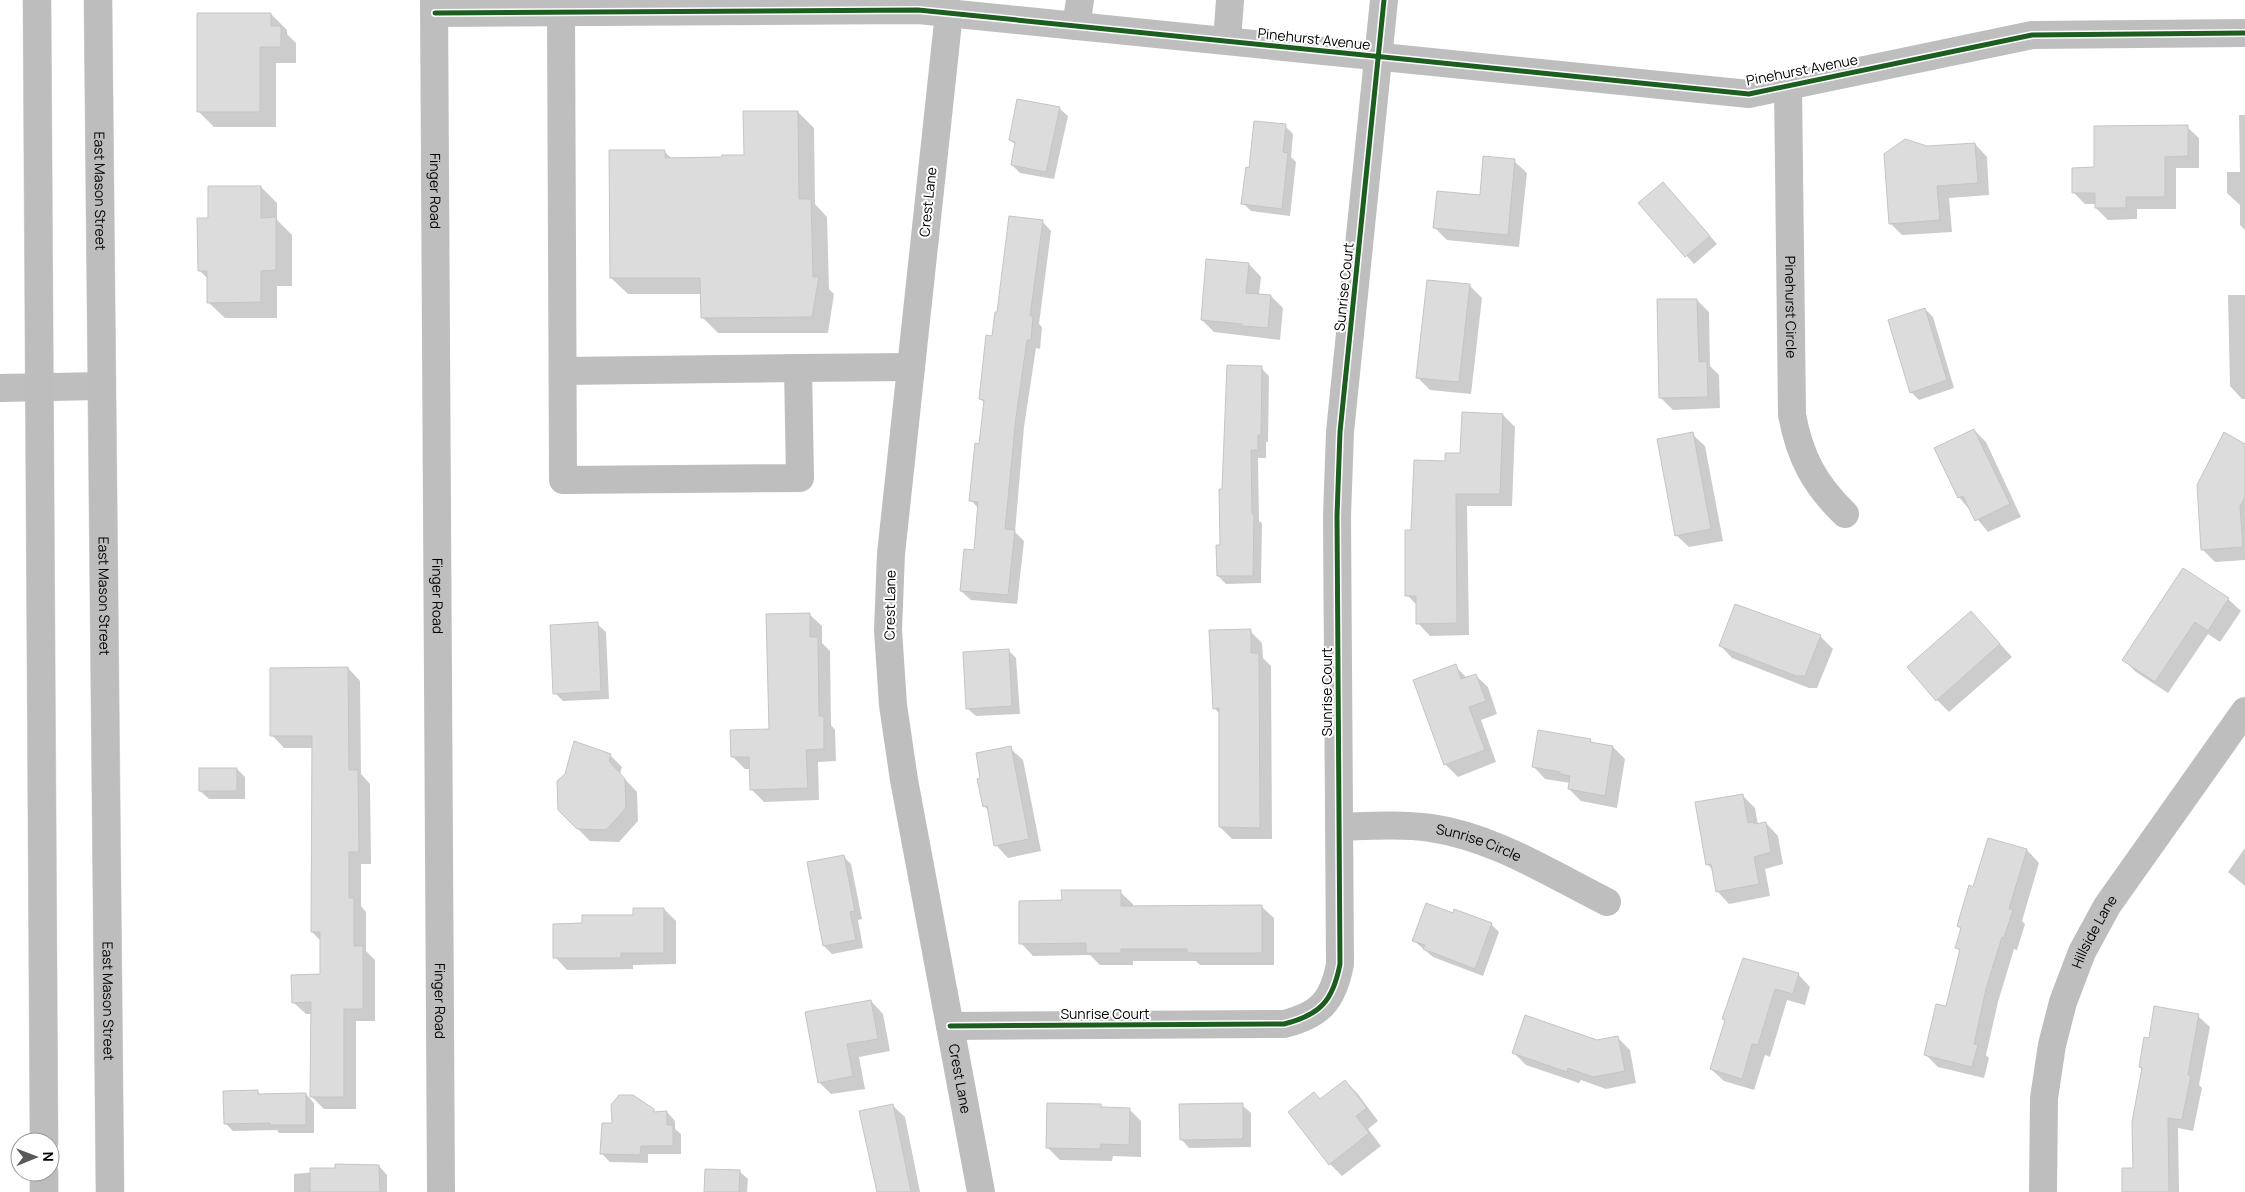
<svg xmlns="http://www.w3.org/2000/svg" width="2245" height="1192" viewBox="0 0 2245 1192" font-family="Manrope,sans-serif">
  <rect width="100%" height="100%" fill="#fff"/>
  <g fill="#0003">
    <polygon points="271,14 287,30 287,34 296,43 296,63 276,63 276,127 214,127 198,111"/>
    <polygon points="1059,108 1068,116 1054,179 1020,173 1012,165 1016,145 1010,140"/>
    <polygon points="798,112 814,128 815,204 827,217 829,289 834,294 828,333 718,333 702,317 702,294 628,294 611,278 664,151 672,159 745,156"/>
    <polygon points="2239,115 2245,115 2245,230 2240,225 2240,205 2227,193 2227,172 2240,172"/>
    <polygon points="1285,126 1293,134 1291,157 1296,162 1290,216 1251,211 1243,203 1250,169"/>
    <polygon points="2187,127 2199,138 2199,168 2176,168 2176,209 2137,209 2137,219 2108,220 2096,208 2096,204 2085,204 2073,192 2095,169"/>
    <polygon points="1975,144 1987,157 1989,195 1949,198 1952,232 1902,235 1890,223 1927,147"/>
    <polygon points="1514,161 1527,173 1519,247 1447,240 1435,228 1481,197"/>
    <polygon points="261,187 277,203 277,220 292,235 292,286 277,286 277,318 225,318 208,302 208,279 199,270 209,219"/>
    <polygon points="1671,192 1717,244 1694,264 1640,203"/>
    <polygon points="1042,221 1051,231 1039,324 1042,327 1040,349 1036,348 1024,427 1015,532 1024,541 1017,604 971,600 961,591 976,551 978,508 971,500 980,445 985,403 980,399 998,314"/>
    <polygon points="1249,264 1261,277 1259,295 1271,296 1283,308 1280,340 1214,332 1202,320"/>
    <polygon points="1469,285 1482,298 1471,394 1430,390 1417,377"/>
    <polygon points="2228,295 2245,295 2245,399 2242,399 2230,386"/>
    <polygon points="1697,300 1709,312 1710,366 1719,375 1720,408 1673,410 1660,397"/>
    <polygon points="1925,309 1933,317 1954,388 1919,400 1911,392"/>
    <polygon points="1261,368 1269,376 1268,442 1266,442 1266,458 1258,458 1259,521 1262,523 1261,583 1226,584 1218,576 1223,490"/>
    <polygon points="1503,415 1515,427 1512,506 1467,506 1469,635 1430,636 1418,623 1418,606 1407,595 1446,463 1461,455"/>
    <polygon points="1974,430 1986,442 2021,517 1988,532 1959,497"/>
    <polygon points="1692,434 1705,446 1723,541 1689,547 1676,535"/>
    <polygon points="2245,445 2245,560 2215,562 2202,549"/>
    <polygon points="2183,569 2228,599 2241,611 2220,642 2208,634 2168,693 2136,672 2124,660"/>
    <polygon points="809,614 822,626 822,643 830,651 831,725 835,730 836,761 818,762 819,800 764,802 751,789 751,769 745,769 733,757 770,730"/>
    <polygon points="597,624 606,632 609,699 563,701 555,693"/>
    <polygon points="1983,625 2012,657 1949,712 1937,700"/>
    <polygon points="1250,631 1262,643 1263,658 1271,666 1272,839 1232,839 1220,827 1220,714 1214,708"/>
    <polygon points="1820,636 1833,649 1817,688 1809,688 1732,658 1720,645"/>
    <polygon points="1008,650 1016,658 1020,714 976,716 967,708"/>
    <polygon points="1455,666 1467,678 1475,675 1488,687 1497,714 1481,720 1496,762 1458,777 1445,764"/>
    <polygon points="348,668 360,681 361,774 370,784 371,864 361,864 361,906 366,912 366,951 375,960 375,1021 356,1021 356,1109 324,1109 311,1096 312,1014 306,1014 293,1002 321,976 321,941 312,932 313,748 284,748 272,735"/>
    <polygon points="1590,740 1593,743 1613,747 1625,759 1617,808 1581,801 1569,789 1570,783 1545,779 1533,766"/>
    <polygon points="1010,748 1023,760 1041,851 1008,858 996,845 989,811 984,806"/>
    <polygon points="610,755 622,767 620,774 637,792 638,821 619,842 590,841 559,810"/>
    <polygon points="237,769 245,777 245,799 209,799 200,791"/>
    <polygon points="1742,795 1755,808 1758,825 1766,823 1778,836 1783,864 1765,869 1770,896 1729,904 1717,891 1713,870 1707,864"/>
    <polygon points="1989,839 2027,850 2039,863 2022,921 2025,924 2017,950 2014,949 1998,1002 1986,1055 1989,1058 1984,1078 1938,1067 1925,1054 1947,1008 1960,952 1957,948 1962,930 1958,926 1974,888"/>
    <polygon points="2245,848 2245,886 2228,872"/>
    <polygon points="843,856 851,864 862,919 858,920 863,948 832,954 824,946"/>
    <polygon points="1120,892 1133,904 1133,907 1261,906 1274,918 1274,965 1200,965 1196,961 1133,961 1133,965 1100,965 1090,955 1033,956 1021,943 1063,902"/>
    <polygon points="664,909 676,921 676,964 633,965 633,969 567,970 555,957 635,917"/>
    <polygon points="1454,915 1491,924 1499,932 1483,976 1433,957 1413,940"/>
    <polygon points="1798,974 1810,987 1805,1005 1787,1000 1770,1057 1765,1055 1754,1090 1724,1081 1711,1069 1726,1021 1723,1019"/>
    <polygon points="871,1001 883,1014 890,1051 859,1057 865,1089 831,1094 819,1082"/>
    <polygon points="2198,1016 2210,1027 2199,1085 2202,1088 2193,1131 2178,1128 2179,1192 2123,1192 2134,1169 2143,1070 2140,1067 2150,1039"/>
    <polygon points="1618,1038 1630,1050 1636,1083 1606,1089 1581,1080 1579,1083 1526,1065 1513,1052"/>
    <polygon points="1345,1081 1357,1093 1378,1121 1368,1129 1381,1146 1342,1176 1330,1164"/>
    <polygon points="257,1092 261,1095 306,1094 314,1103 314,1133 279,1133 277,1130 233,1131 225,1123"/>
    <polygon points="892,1105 905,1117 920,1192 878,1192"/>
    <polygon points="1100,1105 1104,1108 1129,1109 1141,1121 1141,1157 1113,1156 1112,1161 1060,1160 1048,1148"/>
    <polygon points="1242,1105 1251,1113 1251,1147 1189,1148 1181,1139"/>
    <polygon points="653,1110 656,1113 667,1112 675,1121 675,1129 681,1134 681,1154 648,1154 648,1163 610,1162 602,1154 613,1125"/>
    <polygon points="379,1166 387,1175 387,1192 294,1192 294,1174"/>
    <polygon points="739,1171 748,1179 747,1192 706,1192"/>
  </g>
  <g fill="#dcdcdc" stroke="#c5c5c5">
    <polygon points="197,13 271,13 271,26 281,26 281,47 260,47 260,112 197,112"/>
    <polygon points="1017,99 1060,107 1046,172 1011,165 1015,142 1009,140"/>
    <polygon points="743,111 798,111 799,199 811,199 813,277 819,277 812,317 701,318 700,278 610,278 609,150 665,150 665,158 722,157 722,155 744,155"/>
    <polygon points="1254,121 1286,124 1283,152 1288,153 1282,209 1241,204 1246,167 1249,168"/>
    <polygon points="2188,125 2188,156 2165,157 2165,197 2126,197 2126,208 2095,208 2095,193 2072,193 2072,168 2094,167 2094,126"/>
    <polygon points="1905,139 1927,146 1975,143 1978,183 1937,186 1940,220 1889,224 1884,154"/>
    <polygon points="1483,156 1515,159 1508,235 1433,228 1437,191 1480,195"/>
    <polygon points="1663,182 1710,236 1685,257 1638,203"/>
    <polygon points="208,186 261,186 261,218 276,217 276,270 261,271 261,302 207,303 207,271 198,271 197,218 208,218"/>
    <polygon points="1009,216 1043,220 1030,316 1033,316 1031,340 1027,340 1016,417 1005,529 1015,530 1008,595 960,591 964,549 974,550 978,502 969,501 975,443 979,444 984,400 979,399 986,335 992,336 995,312 997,312"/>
    <polygon points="1206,259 1249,263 1246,293 1271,295 1268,328 1242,326 1242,324 1201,320"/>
    <polygon points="1427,280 1470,284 1459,382 1416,378"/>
    <polygon points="1657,299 1697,299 1699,362 1707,361 1708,397 1659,398"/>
    <polygon points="1925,308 1947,380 1910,393 1888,320"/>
    <polygon points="1227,365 1262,366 1261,435 1258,435 1258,450 1251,450 1252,514 1254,514 1253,576 1217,576 1216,545 1220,545 1219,489 1222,489"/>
    <polygon points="1462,412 1503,414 1500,494 1456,494 1457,623 1416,624 1416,596 1405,596 1405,530 1411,530 1414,460 1445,461 1445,453 1460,453"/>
    <polygon points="1974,429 2010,504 1975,521 1963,496 1958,498 1934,448"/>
    <polygon points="1693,432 1711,529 1675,536 1657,439"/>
    <polygon points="2224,432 2245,444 2245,497 2240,506 2243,547 2201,550 2197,485"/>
    <polygon points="2183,568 2229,598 2208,631 2195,622 2155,682 2122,660"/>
    <polygon points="1735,604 1821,635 1805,676 1796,676 1719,646"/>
    <polygon points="1971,611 2000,644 1936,701 1907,667"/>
    <polygon points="810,613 810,637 818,637 819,716 824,716 824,749 806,750 808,788 750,790 749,757 731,757 730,730 769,729 766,614"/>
    <polygon points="598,622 601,691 553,694 550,625"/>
    <polygon points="1251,629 1251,653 1259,653 1260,828 1219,827 1219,708 1213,709 1209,630"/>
    <polygon points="1009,649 1012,706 966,709 963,652"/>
    <polygon points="1456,664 1461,679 1476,674 1486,701 1469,707 1485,750 1444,765 1413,680"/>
    <polygon points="348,667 349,770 358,770 359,852 349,852 349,898 354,898 354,946 363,946 363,1009 344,1009 344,1097 310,1097 311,1002 292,1003 291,975 320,974 320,932 311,932 312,736 270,736 270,668"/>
    <polygon points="1538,730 1591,739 1590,742 1613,746 1605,796 1568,789 1570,776 1560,774 1560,772 1532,767"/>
    <polygon points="574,741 611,754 609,761 625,779 626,808 606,830 577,829 558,810 557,781 565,774"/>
    <polygon points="1011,746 1029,839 994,846 987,806 983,807 977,779 980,778 976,753"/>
    <rect x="199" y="768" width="38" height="23"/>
    <polygon points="1743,794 1748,823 1754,822 1754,824 1766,822 1771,852 1754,857 1759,884 1716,892 1711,864 1706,865 1695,802"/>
    <polygon points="1988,838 2027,849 2009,909 2013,910 2004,938 2002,937 1986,989 1974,1044 1978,1045 1972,1067 1924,1055 1936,1004 1946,1006 1960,949 1955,948 1961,928 1957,926 1969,885 1973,887"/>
    <polygon points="844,855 855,911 850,912 856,940 823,946 807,862"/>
    <polygon points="1061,890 1121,890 1121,906 1262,905 1262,953 1187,953 1187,949 1121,949 1121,953 1086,953 1086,943 1019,944 1019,901 1062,900"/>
    <polygon points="1426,903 1453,913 1454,909 1492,923 1475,969 1423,949 1425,945 1412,941"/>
    <polygon points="633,908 664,908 664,953 621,953 621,958 553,958 553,924 582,923 582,915 633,915"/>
    <polygon points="1743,958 1799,973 1793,994 1775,989 1758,1045 1752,1044 1742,1079 1710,1069 1725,1020 1722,1019"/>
    <polygon points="871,1000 878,1039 847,1044 853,1076 818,1083 805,1012"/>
    <polygon points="2154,1006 2199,1014 2188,1075 2191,1075 2182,1120 2168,1118 2169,1192 2122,1192 2122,1168 2133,1168 2132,1122 2142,1068 2139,1067 2144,1037 2149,1038"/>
    <polygon points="1525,1015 1597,1040 1618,1036 1625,1071 1593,1077 1568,1068 1567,1072 1512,1053"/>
    <polygon points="1345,1080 1367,1108 1356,1116 1369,1133 1329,1165 1288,1112 1314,1092 1320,1099"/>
    <polygon points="258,1090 258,1094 306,1093 306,1125 270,1125 270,1123 224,1124 223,1091"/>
    <polygon points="619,1095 633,1095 654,1109 654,1112 667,1111 667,1125 673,1125 673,1146 641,1146 640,1155 600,1154 602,1123 612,1123 611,1105"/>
    <polygon points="1047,1103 1101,1104 1101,1107 1130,1108 1129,1145 1101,1144 1100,1149 1046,1148"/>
    <polygon points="1243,1103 1243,1139 1180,1140 1179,1104"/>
    <polygon points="893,1104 911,1192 877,1192 859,1111"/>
    <polygon points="335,1164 379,1165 380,1192 310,1192 310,1168 335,1168"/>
    <polygon points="705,1169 740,1170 739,1192 704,1192"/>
  </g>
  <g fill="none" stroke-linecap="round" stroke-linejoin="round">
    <g stroke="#dbdbdb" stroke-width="29">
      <g id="major">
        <polyline points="37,0 44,1142"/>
        <path id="s6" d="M98,0L110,1192"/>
        <polyline points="44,1172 44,1192"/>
      </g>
    </g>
    <g stroke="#bebebe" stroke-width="28">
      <path id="s1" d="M434,0L441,1192"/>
      <polyline points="561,12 563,480 800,478 798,368 911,367"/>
      <polyline points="435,13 918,10 1749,94 2032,35 2245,33"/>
      <path id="s2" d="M949,13L891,554L888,630L893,705L904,780L981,1192"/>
      <polyline points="1076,26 1080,0"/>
      <polyline points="1227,41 1230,0"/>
      <path id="s3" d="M1788,86L1792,415C1800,457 1814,484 1845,514"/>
      <polyline points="563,371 798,368"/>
      <polyline points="0,388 101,386"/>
      <path id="s4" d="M1339,827C1369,826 1401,824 1431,828C1494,837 1551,874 1607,902"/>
      <path d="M950,1026L1284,1024C1320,1015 1333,1001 1340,964L1337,516L1340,432L1384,0"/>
      <path id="s5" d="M2043,1192L2044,1098L2052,1045L2063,1002L2082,952L2107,906L2245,711"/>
    </g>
    <use href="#major" stroke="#bdbdbd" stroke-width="28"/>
    <g stroke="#fff" stroke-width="8">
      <g id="cycleway">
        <polyline points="435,13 918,10 1749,94 2032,35 2245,33"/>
        <path d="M950,1026L1284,1024C1320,1015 1333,1001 1340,964L1337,516L1340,432L1384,0"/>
      </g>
    </g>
    <use href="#cycleway" stroke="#1b5e20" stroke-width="5"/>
  </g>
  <g text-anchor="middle" stroke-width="4" stroke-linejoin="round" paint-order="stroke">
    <g font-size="14" fill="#000" stroke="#fff">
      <text transform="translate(1314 39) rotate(6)" y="5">Pinehurst Avenue</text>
      <text transform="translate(1802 70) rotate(-11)" y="5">Pinehurst Avenue</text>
      <text dy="5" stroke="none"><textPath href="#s6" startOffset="191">East Mason Street</textPath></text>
      <text dy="5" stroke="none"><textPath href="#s1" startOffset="191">Finger Road</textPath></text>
      <text transform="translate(928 202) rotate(-84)" y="5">Crest Lane</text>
      <text transform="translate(1344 287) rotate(-84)" y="5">Sunrise Court</text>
      <text dy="5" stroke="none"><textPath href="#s3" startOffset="221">Pinehurst Circle</textPath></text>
      <text dy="5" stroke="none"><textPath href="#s6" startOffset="596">East Mason Street</textPath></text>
      <text dy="5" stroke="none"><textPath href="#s1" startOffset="596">Finger Road</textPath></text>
      <text transform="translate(890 605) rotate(-89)" y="5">Crest Lane</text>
      <text transform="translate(1327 692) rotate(-90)" y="5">Sunrise Court</text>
      <text dy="5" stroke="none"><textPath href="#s4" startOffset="142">Sunrise Circle</textPath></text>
      <text dy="5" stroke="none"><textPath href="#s5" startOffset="269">Hillside Lane</textPath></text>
      <text dy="5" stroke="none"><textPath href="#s6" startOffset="1001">East Mason Street</textPath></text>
      <text dy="5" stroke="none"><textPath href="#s1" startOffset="1001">Finger Road</textPath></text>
      <text x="1105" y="1019">Sunrise Court</text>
      <text dy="5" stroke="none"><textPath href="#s2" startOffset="1075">Crest Lane</textPath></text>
    </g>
  </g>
  <g transform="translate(35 1157) rotate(89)"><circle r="24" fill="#ffffff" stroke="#999999"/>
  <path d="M0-4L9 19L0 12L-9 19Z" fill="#595959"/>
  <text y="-8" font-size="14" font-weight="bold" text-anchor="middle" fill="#000000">N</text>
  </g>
</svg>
